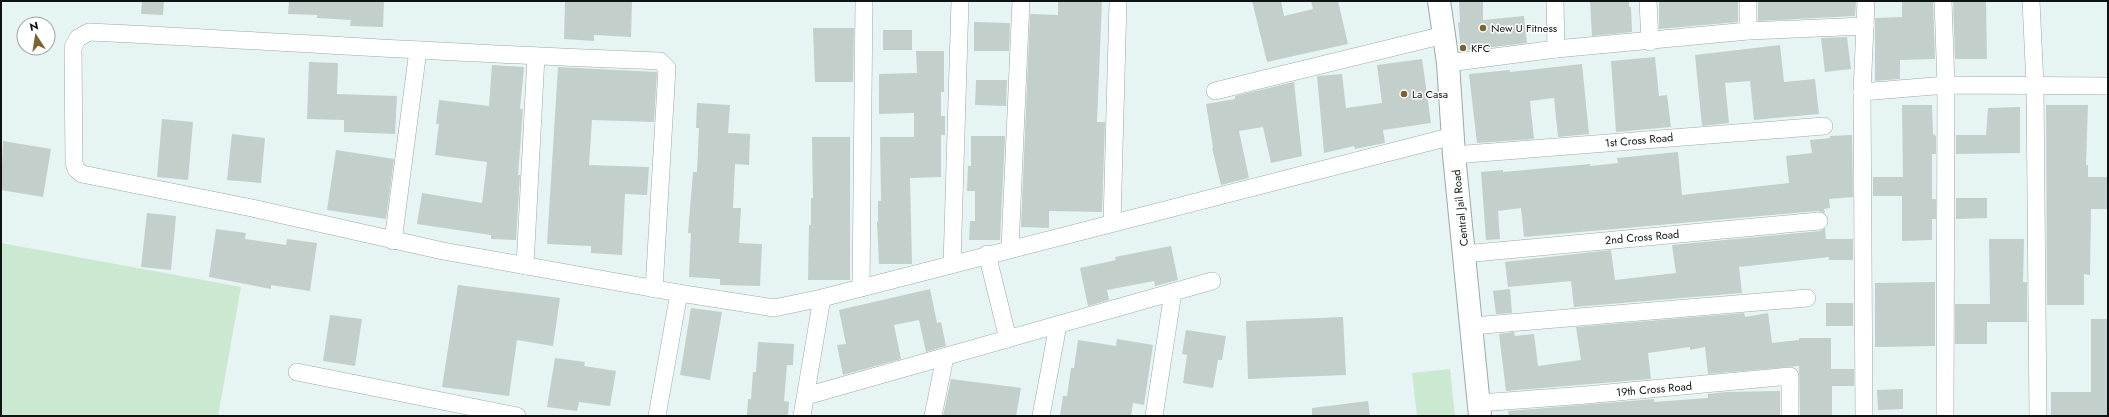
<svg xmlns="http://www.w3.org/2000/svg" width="2109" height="417" viewBox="0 0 2109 417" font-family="Jost,sans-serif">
  <rect width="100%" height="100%" fill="#e6f5f4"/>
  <g fill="#cbe8d0">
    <polygon points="1,243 241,287 218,416 1,416"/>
    <polygon points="1450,369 1455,416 1417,416 1412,373"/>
  </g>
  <g fill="#c2cfcb">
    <polygon points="142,1 164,1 163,15 141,14"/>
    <polygon points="289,1 384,1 383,27 350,26 351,20 317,18 317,15 288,14"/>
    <polygon points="565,1 632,1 631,37 594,35 594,41 564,39"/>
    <polygon points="1058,1 1102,1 1097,122 1105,122 1102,212 1049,211 1049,228 1021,227 1030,14 1058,15"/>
    <polygon points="1252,1 1281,1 1284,16 1313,9 1311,1 1338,1 1348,44 1267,62"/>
    <polygon points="1459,1 1483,1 1483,20 1524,16 1527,43 1461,51 1458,23 1460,22"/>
    <polygon points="1590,1 1629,1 1629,7 1631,7 1632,32 1592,36"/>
    <polygon points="1659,1 1738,1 1738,22 1659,29"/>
    <polygon points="1758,1 1856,1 1855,16 1758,21"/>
    <polygon points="1902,1 1933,1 1935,59 1900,60 1900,79 1875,81 1875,18 1902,17"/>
    <polygon points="1953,1 1986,1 1987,59 1955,59"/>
    <polygon points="974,22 1010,23 1009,51 974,51"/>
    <polygon points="813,28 854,28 853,82 815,82"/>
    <rect x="883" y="30" width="29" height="20"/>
    <polygon points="1847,37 1851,69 1825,72 1821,38"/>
    <polygon points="1780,45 1784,82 1815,79 1819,114 1754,120 1750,81 1725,83 1729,123 1702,126 1695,55"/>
    <polygon points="916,51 944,51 944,92 941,92 941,116 945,116 945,135 941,135 941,177 910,178 912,264 879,264 877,222 878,222 878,201 881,201 880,137 914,137 914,113 879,114 879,74 917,73"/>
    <polygon points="1655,57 1659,96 1667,95 1671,127 1616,132 1611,61"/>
    <polygon points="1422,59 1431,123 1383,130 1385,143 1355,149 1354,146 1324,153 1317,76 1342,74 1346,108 1382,103 1377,65"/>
    <polygon points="309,62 338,63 337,94 397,96 395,134 344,132 344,120 307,119"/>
    <polygon points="1582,64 1589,134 1558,137 1554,98 1530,101 1534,139 1477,143 1469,74 1510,70 1510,72"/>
    <polygon points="492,65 524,67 520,109 523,109 518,175 520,175 516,240 491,239 491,235 417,224 422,193 482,203 487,162 435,155 439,124 436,124 439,100 489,106"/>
    <polygon points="558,67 657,72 654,122 592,120 589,165 649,167 647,195 625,194 622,255 591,253 591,246 547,244"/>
    <polygon points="976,80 1007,80 1006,106 975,105"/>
    <polygon points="1294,82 1302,156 1271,163 1263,127 1239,131 1249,178 1221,185 1212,148 1213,147 1206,104 1235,99 1235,96"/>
    <polygon points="697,103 730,105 728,133 750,134 749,165 735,164 733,208 741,208 739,243 762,244 760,286 720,285 720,279 689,277 691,233 688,233 693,172 697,172 699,128 696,128"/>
    <polygon points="1902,105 1932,105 1933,134 1936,136 1936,154 1932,154 1932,199 1936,199 1936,219 1932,219 1932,240 1902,241 1902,196 1873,196 1873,177 1903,177"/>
    <polygon points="2046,105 2088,105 2086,165 2088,165 2088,177 2108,177 2108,209 2091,209 2090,275 2084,274 2084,305 2047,305"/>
    <polygon points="2020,107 2020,153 1956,154 1956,135 1986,135 1988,108"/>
    <polygon points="162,119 193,122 188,180 157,177"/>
    <polygon points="232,134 265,138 261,183 227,180"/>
    <polygon points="1852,135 1853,197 1829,199 1830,208 1824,209 1825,213 1818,211 1524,237 1521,208 1498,211 1500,239 1486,240 1481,172 1503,170 1503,172 1590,164 1590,166 1618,163 1617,158 1678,152 1682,195 1789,183 1786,156 1812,153 1810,140 1830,138 1830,136"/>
    <polygon points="971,136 1005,136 1000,240 969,240 970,221 975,221 975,191 967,191 968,166 971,166"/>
    <polygon points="812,137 850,137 850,280 808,280 809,225 811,225 811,198 813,198"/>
    <polygon points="3,141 51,149 43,197 1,190"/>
    <polygon points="336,150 394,159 386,219 327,210"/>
    <polygon points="1956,198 1987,198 1987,218 1956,219"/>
    <polygon points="147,213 176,216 171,270 141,267"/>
    <polygon points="1825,228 1826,239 1853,239 1853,260 1829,260 1829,257 1739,267 1742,293 1574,307 1571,281 1508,287 1505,262 1611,250 1615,280 1676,273 1672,245 1820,231"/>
    <polygon points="216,229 246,233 245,239 286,245 287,239 317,243 310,291 271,285 271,289 209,277"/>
    <polygon points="1989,239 2024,239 2023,282 2027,282 2027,322 1987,322 1987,344 1955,344 1955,304 1990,304"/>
    <polygon points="1171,246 1178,280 1155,286 1154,281 1107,290 1109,300 1088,306 1080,268 1116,260 1115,257"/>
    <polygon points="1935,282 1935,346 1875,347 1875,283"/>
    <polygon points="458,285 560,298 553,346 517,340 509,396 442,387"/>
    <polygon points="930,289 937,323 941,322 946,346 926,352 919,320 894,325 901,359 843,375 837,345 846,344 839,310"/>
    <polygon points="1510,289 1512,313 1496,314 1493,291"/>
    <rect x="1826" y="303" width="27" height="23"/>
    <polygon points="691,308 722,312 710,380 680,375"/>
    <polygon points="1744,313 1745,317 1768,313 1772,343 1799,340 1799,338 1831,338 1831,369 1854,369 1854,386 1832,386 1832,416 1800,416 1799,366 1708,374 1705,347 1690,350 1690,347 1648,353 1651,379 1506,391 1499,334 1514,332 1515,336 1534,334 1538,366 1581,360 1576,327"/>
    <polygon points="330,315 362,319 355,366 323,361"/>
    <polygon points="1343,317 1346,375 1248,379 1246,321"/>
    <polygon points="2091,319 2108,319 2108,416 2051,416 2051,392 2091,392"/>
    <polygon points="1186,330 1226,336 1222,360 1218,360 1213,388 1183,383 1187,355 1182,354"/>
    <polygon points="1117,339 1153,345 1144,405 1133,403 1131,416 1060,416 1063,396 1067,396 1071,368 1074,368 1078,340 1116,346"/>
    <polygon points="758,342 794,344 793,365 787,365 784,401 789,402 788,416 747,416 748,399 751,399 753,372 756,372"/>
    <polygon points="555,358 585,362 584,366 616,371 610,406 579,402 577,411 547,407"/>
    <polygon points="951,379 1021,388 1016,416 943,416"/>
    <polygon points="1903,389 1903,409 1878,410 1877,390"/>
    <polygon points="1780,391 1780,416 1509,416 1508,411 1654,399 1654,402 1708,398 1708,394 1726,392"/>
    <polygon points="1368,401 1370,416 1312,416 1312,408"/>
  </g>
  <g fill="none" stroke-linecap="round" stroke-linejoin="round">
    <g stroke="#9ca9a9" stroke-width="18">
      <g id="street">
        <polyline points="1555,1 1556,49"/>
        <polyline points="1648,1 1650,42"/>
        <polyline points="2031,1 2035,85 2038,416"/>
        <polyline points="1748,31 1748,1"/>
        <polyline points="1448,63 1556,49 1748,31 1865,26 1866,1"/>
        <polyline points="1215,91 1444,35"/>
        <polyline points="1862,92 1946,85 1943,1"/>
        <polyline points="1454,155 1824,126"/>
        <polyline points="1112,223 1118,1"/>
        <polyline points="393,241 418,50"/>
        <polyline points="1010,248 1021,1"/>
        <polyline points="987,254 1008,339"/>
        <polyline points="1464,254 1819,221"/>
        <polyline points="952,264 960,1"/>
        <polyline points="525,266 536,56"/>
        <polyline points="861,288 864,1"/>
        <path d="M654,289L667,68L660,61C469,55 279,41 89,32L78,38L73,47L74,163L76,169L82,174L252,208L443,251L679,293L774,308L822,298L1453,136"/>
        <polyline points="1472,326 1807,298"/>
        <polyline points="297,372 517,416"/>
        <polyline points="806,396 1212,281"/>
        <polyline points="1479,403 1586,395 1790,376 1790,416"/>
        <polyline points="657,416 679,293"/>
        <polyline points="802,416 822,298"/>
        <polyline points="933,416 945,357"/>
        <polyline points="1041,416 1058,325"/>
        <polyline points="1154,416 1173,292"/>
        <polyline points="1864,416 1862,92 1865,26"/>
        <polyline points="1945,416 1946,85 2108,86"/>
      </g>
    </g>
    <g stroke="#9ca9a9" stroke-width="24">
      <polyline id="secondary" points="1439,1 1448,63 1454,155 1480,416"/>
    </g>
    <use href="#street" stroke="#fff" stroke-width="17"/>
    <use href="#secondary" stroke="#fff" stroke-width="22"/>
  </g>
  <g fill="#7a6233" stroke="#fff" stroke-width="1.5">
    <circle cx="1483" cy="28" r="4"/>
    <circle cx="1463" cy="48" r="4"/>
    <circle cx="1404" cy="94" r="4"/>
  </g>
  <g text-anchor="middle" stroke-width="3" stroke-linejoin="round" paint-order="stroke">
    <g font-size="11" fill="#0f1313" stroke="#fff" text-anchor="start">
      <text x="1491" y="32">New U Fitness</text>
      <text x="1471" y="52">KFC</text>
      <text x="1412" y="98">La Casa</text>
    </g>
    <g font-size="11" fill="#0f1313" stroke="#fff">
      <text transform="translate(1639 140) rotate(-5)" y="4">1st Cross Road</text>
      <text transform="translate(1460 208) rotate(-96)" y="4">Central Jail Road</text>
      <text transform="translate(1642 237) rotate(-5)" y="4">2nd Cross Road</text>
      <text transform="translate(1654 389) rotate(-5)" y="4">19th Cross Road</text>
    </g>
  </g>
  <rect width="2109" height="417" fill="none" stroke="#0f1313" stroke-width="4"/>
  <g transform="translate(36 36) rotate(348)"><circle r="19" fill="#ffffff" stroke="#9fa1a1"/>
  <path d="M0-3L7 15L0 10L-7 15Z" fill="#7a6233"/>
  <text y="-6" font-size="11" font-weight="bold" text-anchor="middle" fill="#0f1313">N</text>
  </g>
</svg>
